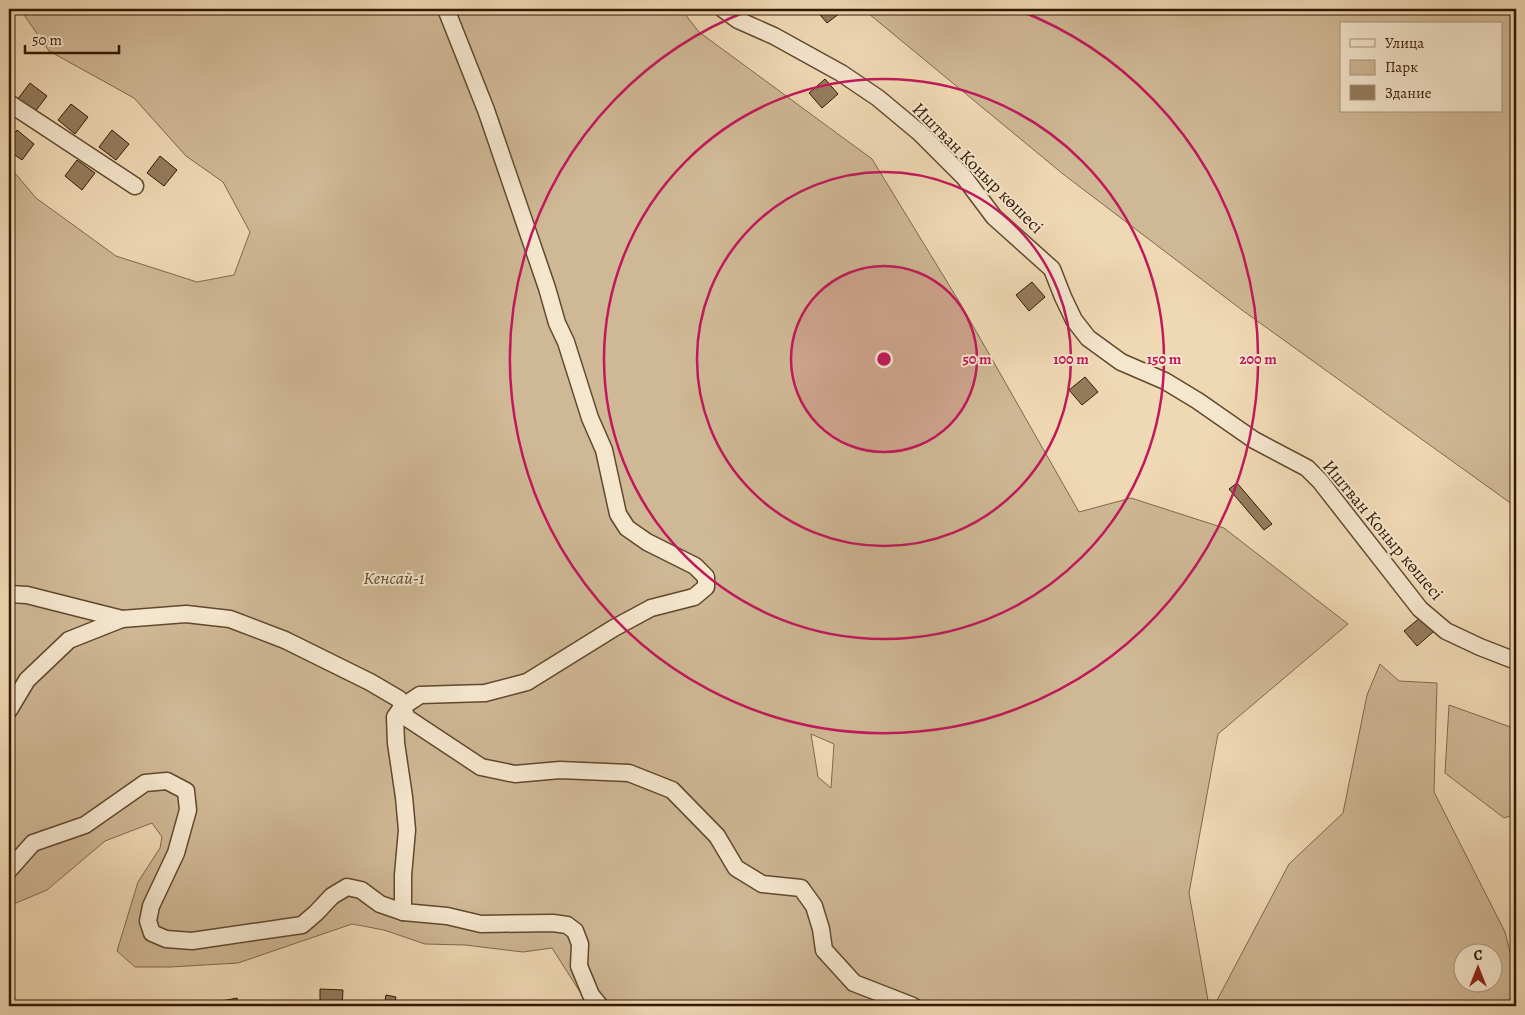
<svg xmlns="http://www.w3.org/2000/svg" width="1525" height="1015" viewBox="0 0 1525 1015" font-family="Alegreya,serif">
  <rect width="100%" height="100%" fill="#efd9b4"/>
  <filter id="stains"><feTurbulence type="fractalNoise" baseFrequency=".004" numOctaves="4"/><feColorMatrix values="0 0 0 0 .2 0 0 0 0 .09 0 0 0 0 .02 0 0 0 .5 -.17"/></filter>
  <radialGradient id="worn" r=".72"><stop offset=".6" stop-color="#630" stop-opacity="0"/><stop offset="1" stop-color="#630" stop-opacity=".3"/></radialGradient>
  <g fill="#cfb895" stroke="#80684a" fill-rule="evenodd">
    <path d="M20,9H681L699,32L872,159L960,303L1079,512L1131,498L1224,528L1348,624L1218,734L1189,893L1209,1006H589L552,948L523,952L465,945L425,944L384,930L352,924L238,963L170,967H135L117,951L138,882L160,848L162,837L152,823L105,841L47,890L9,906V166L36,198L116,256L197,282L234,275L250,232L223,182L186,156L134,98L49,51ZM811,734L834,744L831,788L818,777Z"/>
    <path d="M863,9H1516V507L1242,310L1063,174ZM1341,24H1501V111H1341Z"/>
    <path d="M1380,664L1399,681L1437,683L1434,792L1505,932L1516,976V1006H1214L1289,864L1343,813L1367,695ZM1462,952H1492V982H1462Z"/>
    <polygon points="1449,705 1516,729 1516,814 1504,818 1445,773"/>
  </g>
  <g fill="#947c5e" stroke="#321800">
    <polygon points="815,9 843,9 844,10 827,23"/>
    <polygon points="825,79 838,94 822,108 809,93"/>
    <polygon points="30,83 47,96 34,113 17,100"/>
    <polygon points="71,104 88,117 75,134 58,120"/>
    <polygon points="17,130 34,144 22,160 9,151 9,141"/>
    <polygon points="112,130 129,144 116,160 99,147"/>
    <polygon points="160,156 177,170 164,186 147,173"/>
    <polygon points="77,160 95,173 82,190 65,176"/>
    <polygon points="1032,282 1045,297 1029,311 1016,295"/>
    <polygon points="1085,377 1098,392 1082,405 1069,390"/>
    <polygon points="1237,483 1272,524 1264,530 1229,489"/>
    <polygon points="1421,617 1433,632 1417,646 1404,631"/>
    <polygon points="320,989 343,990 342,1006 320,1006"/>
    <polygon points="386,995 396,997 394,1006 384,1006"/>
    <polygon points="237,998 238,1006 213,1006 212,1003"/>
  </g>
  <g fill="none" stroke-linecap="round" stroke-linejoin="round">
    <g stroke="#61482d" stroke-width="19">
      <g id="minor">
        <polyline points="723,9 738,20 774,36 841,73 878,98 920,133 964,177 994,217 1052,269 1063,297 1074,320 1088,338 1121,362 1165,381 1198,401 1254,440 1307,468 1320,481 1420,609 1446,631 1480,647 1516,661"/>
        <polyline points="9,103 135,186"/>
        <polyline points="9,594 27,595 122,619"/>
        <polyline points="9,710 27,680 69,640 122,619 186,614 230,619 285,640 370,682 399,699 407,718 481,767 515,774 560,770 629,773 672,790 717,836 736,868 762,884 801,888 814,906 821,929 824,950 854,983 913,1006"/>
        <polyline points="9,870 33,843 85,825 145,783 167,781 186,791 188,810 176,853 151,906 148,921 152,933 166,939 192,941 302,925 316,913 332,896 347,887 361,890 380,904 403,912 447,916 481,924 553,923 567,925 575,931 580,944 579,966 591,995 600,1006"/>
        <polyline points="403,912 403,875 407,830 404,797 396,743 395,717 402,707 420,695 485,693 527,682 614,628 651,608 694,597 706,587 706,577 695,566 647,542 627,528 618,514 604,450 590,418 566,342 557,323 547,288 486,110 446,9"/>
      </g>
    </g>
    <use href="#minor" stroke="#f5e6ce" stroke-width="16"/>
  </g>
  <circle cx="884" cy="359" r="93" fill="#c2185b" fill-opacity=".12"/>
  <g fill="none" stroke="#c2185b" stroke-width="2.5">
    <circle cx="884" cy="359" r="93"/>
    <circle cx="884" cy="359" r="187"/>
    <circle cx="884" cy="359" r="280"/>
    <path d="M1018 10A374 374 0 1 1 750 10"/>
  </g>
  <g text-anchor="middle" stroke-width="4" stroke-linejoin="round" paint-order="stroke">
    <g font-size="18" fill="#321800" stroke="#f5e6ce">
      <text transform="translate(978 168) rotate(45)" y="6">Иштван Коныр көшесі</text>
      <text transform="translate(1383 530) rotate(50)" y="6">Иштван Коныр көшесі</text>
    </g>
    <g font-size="18" font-style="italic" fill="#61482d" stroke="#f5e6ce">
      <text x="394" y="584">Кенсай-1</text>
    </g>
  </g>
  <circle cx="884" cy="359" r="8" fill="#c2185b" stroke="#f5e6ce" stroke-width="2.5"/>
  <g font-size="15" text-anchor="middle" font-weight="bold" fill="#c2185b" stroke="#f5e6ce" stroke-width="4" stroke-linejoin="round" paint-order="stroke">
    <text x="977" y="364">50 m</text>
    <text x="1071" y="364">100 m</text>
    <text x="1164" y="364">150 m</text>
    <text x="1258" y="364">200 m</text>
  </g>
  <rect width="1525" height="1015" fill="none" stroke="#efd9b4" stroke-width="30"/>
  <rect x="10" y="10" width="1505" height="995" fill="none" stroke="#321800" stroke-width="2.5"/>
  <rect x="15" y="15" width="1495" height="985" fill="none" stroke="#321800"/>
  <rect x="1340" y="22" width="162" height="90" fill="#f5e6ce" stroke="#a7947c"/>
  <rect x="1350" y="39" width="25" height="8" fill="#f5e6ce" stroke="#a7947c"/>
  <text x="1385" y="48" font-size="15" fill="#321800">Улица</text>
  <rect x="1350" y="60" width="25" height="15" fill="#cfb895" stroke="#a7947c"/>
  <text x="1385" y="72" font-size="15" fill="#321800">Парк</text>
  <rect x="1350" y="85" width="25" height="15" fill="#947c5e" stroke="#a7947c"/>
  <text x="1385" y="98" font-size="15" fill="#321800">Здание</text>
  <g transform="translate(1478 968)"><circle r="24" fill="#f5e6ce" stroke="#a7947c"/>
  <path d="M0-4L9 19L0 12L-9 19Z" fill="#8f2418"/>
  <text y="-8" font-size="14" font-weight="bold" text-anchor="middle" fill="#321800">С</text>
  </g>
  <path d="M25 45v8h94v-8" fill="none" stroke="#321800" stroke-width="2.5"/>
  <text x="32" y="45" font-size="15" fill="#321800" stroke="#f5e6ce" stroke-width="4" paint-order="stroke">50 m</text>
  <rect width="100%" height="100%" filter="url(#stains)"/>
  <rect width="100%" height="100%" fill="url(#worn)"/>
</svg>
